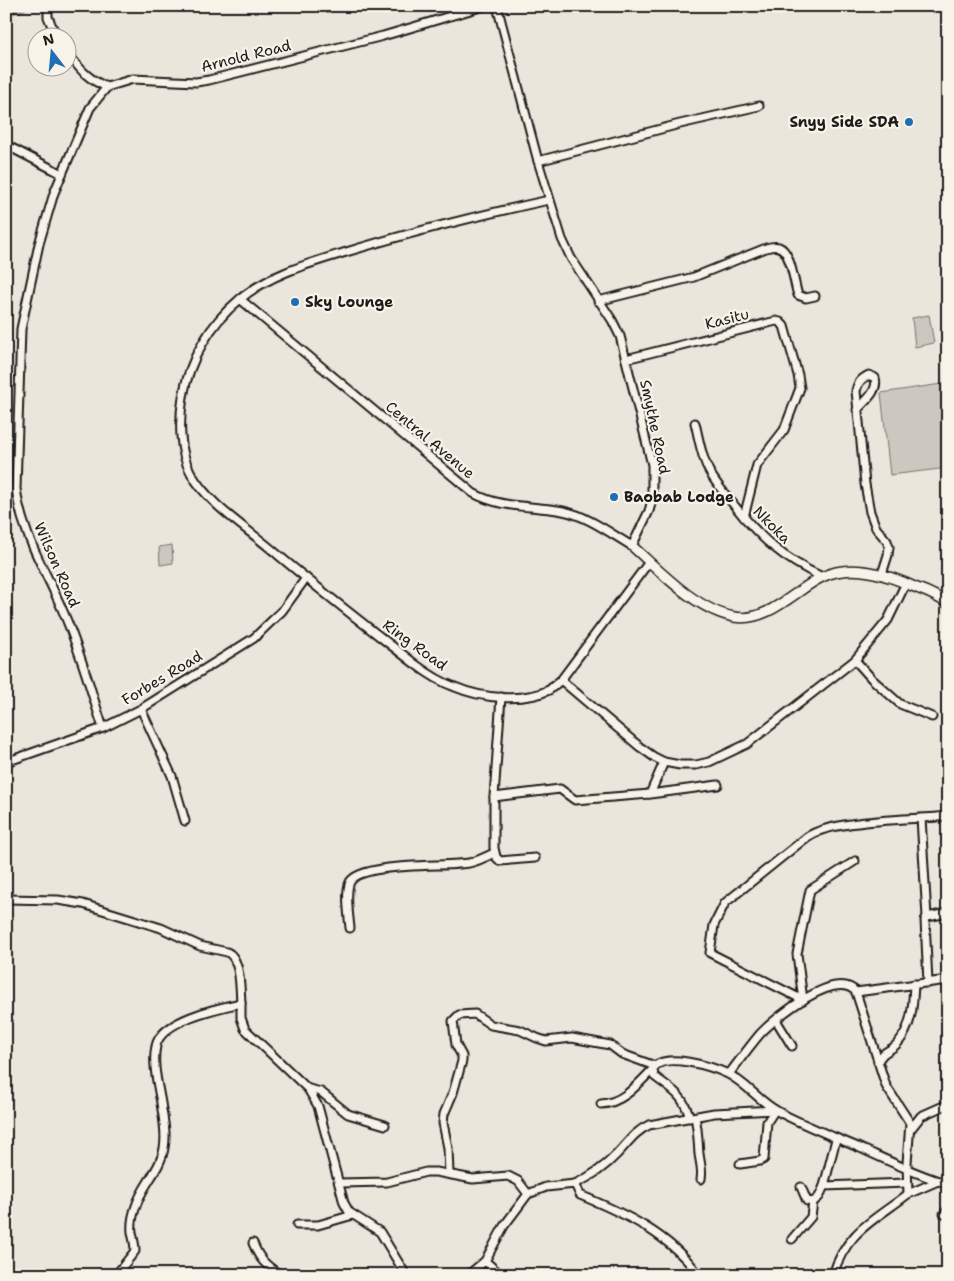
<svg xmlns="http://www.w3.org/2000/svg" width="954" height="1281" viewBox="0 0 954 1281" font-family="'Shantell Sans',sans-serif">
  <rect width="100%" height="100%" fill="#eae6dc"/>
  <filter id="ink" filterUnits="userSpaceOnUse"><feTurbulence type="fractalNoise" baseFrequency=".02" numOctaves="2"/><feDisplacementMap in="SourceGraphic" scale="10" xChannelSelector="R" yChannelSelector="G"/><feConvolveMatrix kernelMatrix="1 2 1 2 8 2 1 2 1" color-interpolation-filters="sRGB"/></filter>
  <g filter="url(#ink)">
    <g fill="#ccc8c0" stroke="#74726e">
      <polygon points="929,315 934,343 915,347 912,318"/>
      <polygon points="948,383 948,468 890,475 881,393"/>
      <polygon points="172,545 173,563 160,565 159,547"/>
    </g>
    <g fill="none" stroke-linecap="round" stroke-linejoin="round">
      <polyline stroke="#a3a19a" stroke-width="11" points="6,11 22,6"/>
      <g stroke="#1c1c1c" stroke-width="11">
        <g id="minor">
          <polyline points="48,6 48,17 57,38"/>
          <path d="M68,53C79,69 89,80 107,87"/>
          <polyline points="6,145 62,174"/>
          <polyline points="538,161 680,124 759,106"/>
          <path d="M549,200C480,215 411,232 343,253C307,264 268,275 239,300C210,324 189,360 183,397C179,421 179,452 191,473C209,506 250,530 277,554C322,592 369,628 415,664C427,673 440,682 455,687C481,698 522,703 549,690C553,687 557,683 561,680L649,562"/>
          <path d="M240,299L473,493C502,509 532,505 563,511C588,516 610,533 632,546L649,511L652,500V465L620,336L612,320L571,258L562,239L538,161L497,6"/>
          <path d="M598,301L694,277L766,248C770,247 775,246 779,247C791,251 794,284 798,295L806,298L815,296"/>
          <polyline points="626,359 776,321 780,322 784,326 798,375 800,388 784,430 757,465 744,517"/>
          <path d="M857,410C865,401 879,391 875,378L869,375C861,379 858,382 856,391L865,484L870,512L876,528L887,541L889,547L888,555L882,574"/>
          <path d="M695,423C699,439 701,456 709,471C715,483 725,494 734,505C761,539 782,558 822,577"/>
          <polyline points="855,660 872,679 900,704 932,717"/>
          <polyline points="561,680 640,747 654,757 664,762 680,765 696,765 709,762 747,744 855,660 888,620 906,583"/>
          <polyline points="501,697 494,797 494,848 496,857 500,861 535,858"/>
          <polyline points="141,709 172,776 185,821"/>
          <path d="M103,728C90,688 79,647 62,609C44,567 22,535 16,489L21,329L39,244L54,193L90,108L107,87L133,79L196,82L209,80L383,36L484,6"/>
          <polyline points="6,762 103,728 141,709 254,638 282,611 306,578"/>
          <polyline points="664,762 650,794 718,785"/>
          <polyline points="494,797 560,789 575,800 650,794"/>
          <polyline points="921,818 927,917"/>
          <path d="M6,899L58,900L83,904L161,928L200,946L227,952C241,958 240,989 241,1003C218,1008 161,1020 156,1046C152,1064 158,1085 161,1103C163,1118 167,1133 164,1148C161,1169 142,1186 136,1206C133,1214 131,1223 132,1232C133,1238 135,1244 135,1251L116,1275"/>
          <path d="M350,928C349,917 345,892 350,882C361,862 447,867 469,863C478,861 486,857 494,853"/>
          <polyline points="928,983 925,920 927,917 948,913"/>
          <path d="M803,1000L710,953L714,925L725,903L807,837C831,819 915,820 948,816"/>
          <polyline points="803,1000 797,954 810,890 855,861"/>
          <polyline points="241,1003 241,1018 245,1029 308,1089 318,1106 344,1203 349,1212 380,1232 406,1275"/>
          <polyline points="776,1020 792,1046"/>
          <path d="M878,1062C883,1050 890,1052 897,1044C912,1028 913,1005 914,984"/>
          <path d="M729,1074C739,1061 749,1047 760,1034C775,1018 836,968 856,992"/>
          <polyline points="309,1089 321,1092 348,1114 385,1125"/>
          <path d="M601,1104C623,1103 638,1084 653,1069"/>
          <path d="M695,1117C698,1130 698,1141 699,1154C700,1162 703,1171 701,1179"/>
          <path d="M690,1118C683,1094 673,1091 654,1076L653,1069C663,1051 713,1067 728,1074C746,1083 759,1101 777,1111C803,1125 832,1136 860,1148C889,1161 917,1175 948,1184"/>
          <polyline points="910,1130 921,1116 948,1104"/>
          <polyline points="836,1139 824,1186 907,1183"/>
          <polyline points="740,1164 760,1161 764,1159 767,1122 775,1110"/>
          <polyline points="449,1174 448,1148 443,1123 444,1114 453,1093 462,1061 462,1056 456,1045 453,1021 459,1015 475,1014 491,1025 520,1030 537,1038 546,1041 572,1038 610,1045 622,1054 655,1066"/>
          <polyline points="938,1181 908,1194 907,1163 910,1123 886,1086 856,992 948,980"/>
          <polyline points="339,1183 387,1182 426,1172 436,1172 473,1179 508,1176 518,1181 528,1194"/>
          <path d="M575,1184C592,1176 604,1168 617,1154C628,1143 634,1132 649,1125L714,1113L775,1110"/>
          <polyline points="801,1187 807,1201 813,1202"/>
          <polyline points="944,1214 948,1210"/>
          <polyline points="297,1225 318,1225 353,1215"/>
          <polyline points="792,1239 811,1217 813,1202 819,1197 824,1186"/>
          <path d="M253,1243C259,1259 266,1266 281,1275"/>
          <polyline points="485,1261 501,1275"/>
          <path d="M468,1275L485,1261L504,1226L528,1194L546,1187L575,1184L580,1195C626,1214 669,1234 699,1275"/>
          <path d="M833,1275C846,1231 875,1220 908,1194"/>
        </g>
      </g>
      <g stroke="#1c1c1c" stroke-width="12">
        <path id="tertiary" d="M632,546C660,571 696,610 734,617C768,623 795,590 822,577C853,562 888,575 917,588C928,592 939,597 948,604"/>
      </g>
      <use href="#minor" stroke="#f7f3e8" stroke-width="7"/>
      <use href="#tertiary" stroke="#f7f3e8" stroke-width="9"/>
    </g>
  </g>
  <g fill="#1f6fb2" stroke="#f7f3e8" stroke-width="2">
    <circle cx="909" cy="122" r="5"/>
    <circle cx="295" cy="302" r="5"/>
    <circle cx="614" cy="497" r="5"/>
  </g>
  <g text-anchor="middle" stroke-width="4.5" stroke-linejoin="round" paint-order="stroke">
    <g font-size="15" fill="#1c1c1c" stroke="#f7f3e8">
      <text transform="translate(246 56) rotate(-14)" y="5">Arnold Road</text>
      <text transform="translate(727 319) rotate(-14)" y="5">Kasitu</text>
      <text transform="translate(655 427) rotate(78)" y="5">Smythe Road</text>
      <text transform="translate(430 440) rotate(40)" y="5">Central Avenue</text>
      <text transform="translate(772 525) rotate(45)" y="5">Nkoka</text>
      <text transform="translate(57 565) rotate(66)" y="5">Wilson Road</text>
      <text transform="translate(415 645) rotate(36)" y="5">Ring Road</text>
      <text transform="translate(162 678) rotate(-31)" y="5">Forbes Road</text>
    </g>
    <g font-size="15" font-weight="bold" fill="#1c1c1c" stroke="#f7f3e8" text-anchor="start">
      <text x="899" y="127" text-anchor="end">Snyy Side SDA</text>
      <text x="305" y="307">Sky Lounge</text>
      <text x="624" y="502">Baobab Lodge</text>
    </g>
  </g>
  <rect width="954" height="1281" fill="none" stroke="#f7f3e8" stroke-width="25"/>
  <rect x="12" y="12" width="929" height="1256" fill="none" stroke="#1c1c1c" stroke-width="2" filter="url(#ink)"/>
  <g transform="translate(52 52) rotate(344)"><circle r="24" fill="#f7f3e8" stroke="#9f9d96"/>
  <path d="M0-4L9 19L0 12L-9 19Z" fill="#1f6fb2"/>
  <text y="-8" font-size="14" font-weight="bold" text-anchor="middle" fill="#1c1c1c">N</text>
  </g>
</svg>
